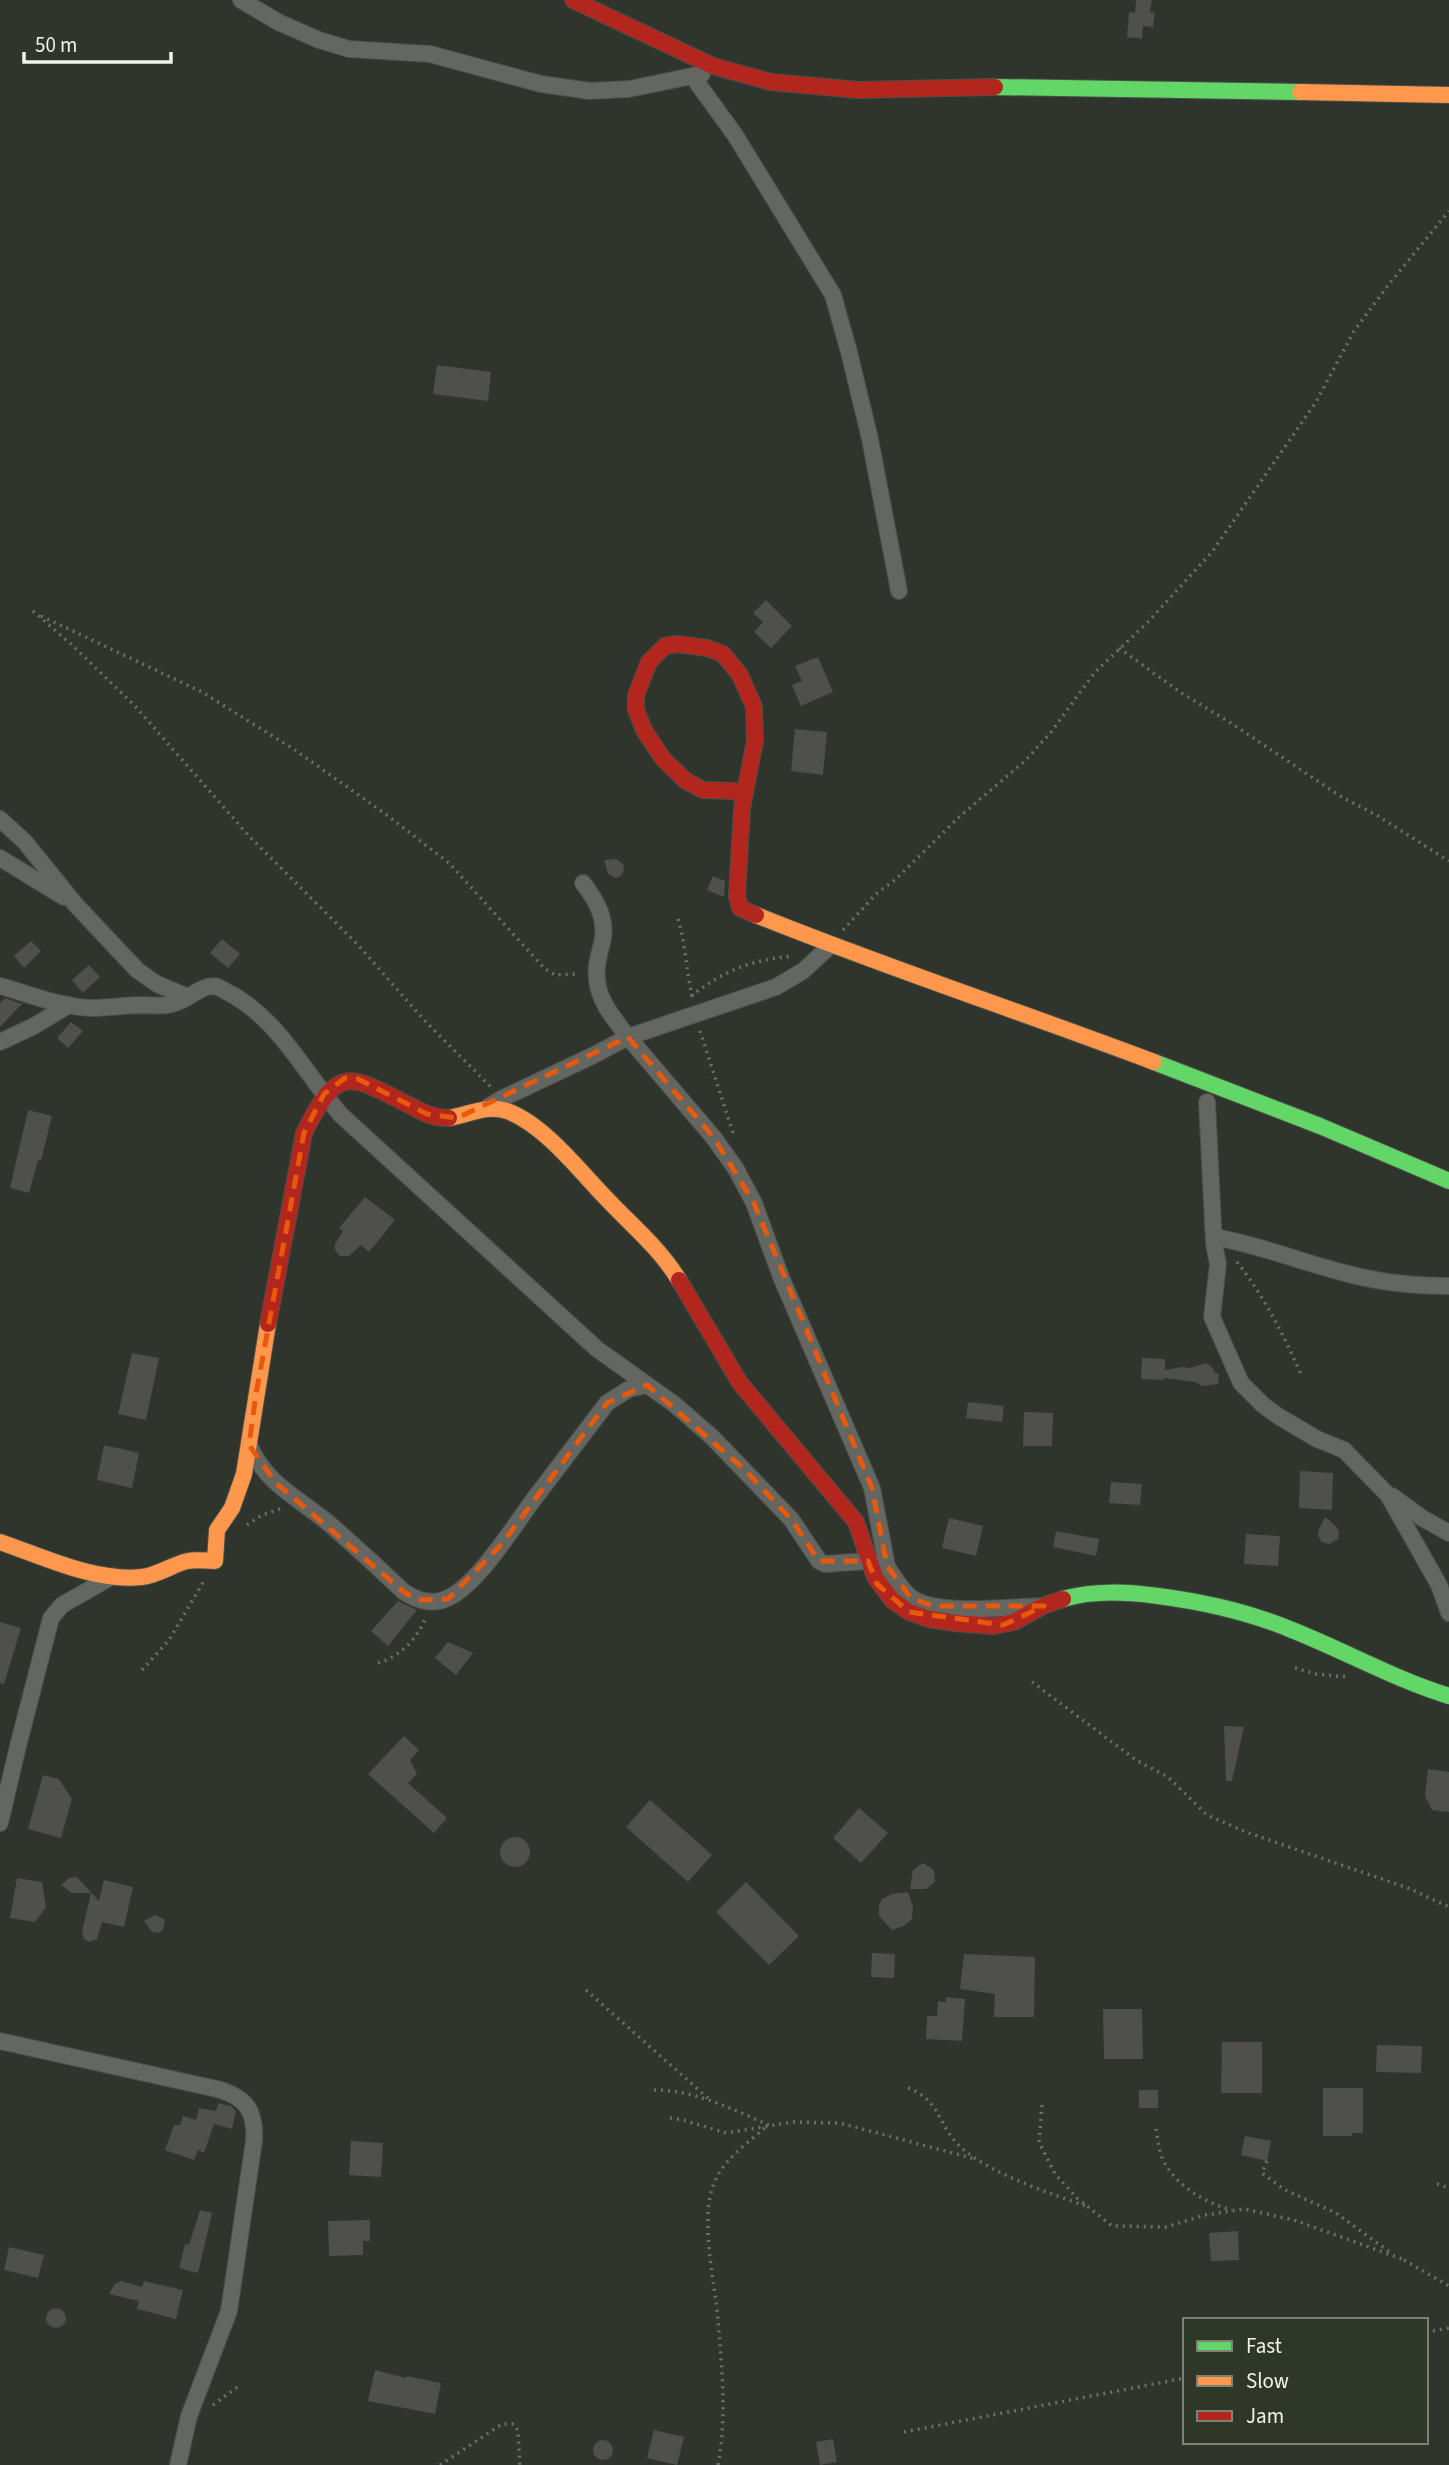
<svg xmlns="http://www.w3.org/2000/svg" width="1449" height="2465" viewBox="0 0 1449 2465" font-family="'Source Sans 3',sans-serif">
  <rect width="100%" height="100%" fill="#2f342c"/>
  <g fill="#4f4f4b">
    <polygon points="1136,0 1152,0 1150,12 1155,13 1153,27 1143,26 1142,39 1127,37 1129,12 1135,13"/>
    <polygon points="437,365 491,372 488,401 433,394"/>
    <polygon points="766,600 792,626 771,648 754,632 763,622 753,613"/>
    <polygon points="818,657 833,692 801,706 792,685 802,681 795,666"/>
    <polygon points="795,729 827,732 823,775 791,771"/>
    <polygon points="616,859 623,864 624,870 622,875 616,878 608,874 604,860"/>
    <polygon points="713,876 725,881 724,897 707,890"/>
    <polygon points="222,939 240,954 228,968 210,953"/>
    <polygon points="31,941 41,951 24,968 14,956"/>
    <polygon points="89,965 100,977 83,993 72,980"/>
    <polygon points="5,998 22,1004 0,1027 0,1003"/>
    <polygon points="71,1022 83,1031 68,1048 57,1038"/>
    <polygon points="28,1110 52,1116 41,1161 38,1160 29,1193 10,1188"/>
    <polygon points="365,1197 395,1220 369,1252 361,1245 349,1256 340,1256 335,1250 335,1244 343,1231 339,1228"/>
    <polygon points="132,1353 159,1358 146,1420 118,1414"/>
    <polygon points="1142,1358 1165,1359 1165,1370 1182,1367 1190,1368 1206,1363 1212,1367 1215,1373 1219,1374 1218,1384 1202,1386 1195,1382 1164,1378 1164,1380 1141,1379"/>
    <polygon points="968,1402 1004,1406 1002,1422 966,1418"/>
    <polygon points="1024,1412 1053,1413 1052,1446 1023,1446"/>
    <polygon points="104,1445 139,1453 132,1488 97,1480"/>
    <polygon points="1300,1471 1333,1473 1332,1510 1299,1508"/>
    <polygon points="1111,1482 1142,1484 1140,1505 1109,1503"/>
    <polygon points="1325,1517 1336,1526 1339,1532 1338,1539 1329,1544 1322,1542 1318,1536 1319,1529"/>
    <polygon points="949,1518 983,1526 976,1556 942,1548"/>
    <polygon points="1056,1531 1099,1539 1096,1556 1053,1547"/>
    <polygon points="1246,1534 1280,1536 1278,1566 1244,1564"/>
    <polygon points="398,1601 417,1610 388,1646 371,1631"/>
    <polygon points="0,1622 21,1628 4,1684 0,1683"/>
    <polygon points="448,1642 473,1653 456,1675 435,1658"/>
    <polygon points="1224,1726 1244,1727 1232,1781 1226,1781"/>
    <polygon points="404,1736 419,1750 410,1760 417,1774 408,1783 447,1818 434,1833 368,1774"/>
    <polygon points="1428,1769 1449,1772 1449,1812 1432,1810 1425,1796"/>
    <polygon points="43,1775 59,1779 72,1799 61,1838 28,1829"/>
    <polygon points="650,1800 712,1855 688,1882 626,1827"/>
    <polygon points="859,1808 888,1833 861,1863 833,1838"/>
    <circle cx="515" cy="1852" r="15"/>
    <polygon points="923,1863 934,1870 935,1882 926,1889 910,1889 913,1870"/>
    <polygon points="77,1877 99,1901 104,1880 133,1887 124,1927 102,1922 97,1939 89,1942 84,1939 82,1931 91,1893 72,1893 61,1885 69,1878"/>
    <polygon points="17,1878 42,1882 46,1907 35,1922 10,1918"/>
    <polygon points="746,1882 799,1936 769,1965 716,1912"/>
    <polygon points="908,1892 913,1907 912,1919 904,1926 892,1930 879,1916 879,1905 882,1899 892,1894"/>
    <polygon points="155,1915 163,1918 165,1922 163,1930 158,1933 152,1932 144,1921"/>
    <polygon points="872,1953 895,1954 894,1978 871,1977"/>
    <polygon points="964,1954 1035,1957 1034,2017 994,2017 995,1994 960,1989"/>
    <polygon points="946,1997 965,1999 962,2041 926,2039 927,2016 937,2016 938,2001 946,2002"/>
    <polygon points="1103,2009 1142,2009 1143,2059 1104,2059"/>
    <polygon points="1222,2042 1262,2042 1262,2093 1221,2093"/>
    <polygon points="1377,2045 1422,2046 1421,2073 1376,2072"/>
    <polygon points="1323,2088 1363,2088 1363,2133 1352,2133 1352,2136 1323,2136"/>
    <rect x="1139" y="2090" width="19" height="18"/>
    <polygon points="218,2103 231,2106 236,2111 232,2129 214,2124 204,2153 198,2150 194,2160 165,2150 174,2125 180,2125 183,2116 196,2120 199,2108 216,2111"/>
    <polygon points="1245,2136 1271,2141 1267,2161 1241,2155"/>
    <polygon points="351,2141 383,2143 381,2177 349,2175"/>
    <polygon points="200,2210 212,2213 198,2273 179,2268 185,2244 189,2245"/>
    <polygon points="370,2220 370,2241 363,2241 363,2255 329,2256 328,2221"/>
    <polygon points="1238,2231 1239,2260 1211,2261 1209,2233"/>
    <polygon points="9,2247 44,2255 38,2278 4,2270"/>
    <polygon points="121,2281 142,2287 144,2281 183,2290 176,2319 137,2309 139,2301 109,2294 115,2284"/>
    <circle cx="56" cy="2318" r="10"/>
    <polygon points="375,2370 406,2378 407,2376 441,2383 435,2414 368,2401"/>
    <polygon points="654,2430 684,2437 677,2465 647,2458"/>
    <polygon points="833,2439 837,2462 820,2465 816,2442"/>
    <circle cx="603" cy="2450" r="10"/>
  </g>
  <g fill="none" stroke-linecap="round" stroke-linejoin="round">
    <g stroke="#4b4f48" stroke-width="18">
      <g id="street">
        <polyline points="241,0 278,22 319,40 349,49 430,54 541,84 590,91 629,89 702,74"/>
        <polyline points="693,77 735,135 833,295 849,352 870,439 899,591"/>
        <path d="M0,819L25,842L75,904L137,970L157,984L188,997C198,991 207,984 218,987C223,989 228,993 233,995C281,1023 306,1075 341,1115L597,1349L674,1404L712,1437L791,1519L819,1561L825,1564L868,1561"/>
        <polyline points="0,858 64,897"/>
        <polyline points="831,945 803,971 776,987 628,1037 714,1138 736,1169 754,1203 781,1277 872,1488 887,1566"/>
        <path d="M0,986C29,994 61,1007 91,1008C106,1008 121,1006 136,1005C158,1005 168,1009 188,997"/>
        <polyline points="0,1042 34,1026 69,1005"/>
        <polyline points="1207,1102 1214,1244 1218,1264 1212,1317 1241,1383 1263,1405 1278,1416 1317,1439 1344,1450 1388,1495 1439,1585 1449,1613"/>
        <path d="M488,1107L501,1099L594,1055L628,1037C615,1020 599,1002 597,980C595,967 599,955 602,943C608,920 596,900 583,883"/>
        <path d="M1214,1237C1257,1244 1298,1261 1341,1272C1376,1282 1413,1286 1449,1286"/>
        <path d="M249,1445C267,1486 301,1499 333,1527C357,1548 381,1570 404,1592C418,1601 434,1606 450,1597C479,1582 514,1526 534,1499C558,1467 583,1435 607,1403L629,1389L647,1385"/>
        <polyline points="1392,1496 1422,1518 1449,1533"/>
        <path d="M882,1559C889,1569 902,1592 912,1598C936,1616 1011,1607 1041,1606"/>
        <polyline points="0,1823 18,1746 51,1618 62,1605 113,1576"/>
        <path d="M0,2041L217,2089C246,2097 256,2111 254,2141L229,2311L189,2416L178,2465"/>
      </g>
    </g>
    <g stroke="#4b4f48" stroke-width="18">
      <g id="fast">
        <polyline points="995,87 1300,92"/>
        <polyline points="1154,1062 1320,1126 1449,1181"/>
        <path d="M1063,1599C1095,1590 1126,1592 1158,1596C1204,1602 1249,1612 1292,1630C1345,1651 1394,1679 1449,1696"/>
      </g>
    </g>
    <g stroke="#4b4f48" stroke-width="18">
      <g id="slow">
        <polyline points="1300,92 1449,95"/>
        <path d="M756,915C887,968 1022,1012 1154,1062"/>
        <path d="M449,1118C468,1115 488,1104 507,1111C543,1124 578,1169 604,1196C630,1224 659,1247 679,1280"/>
        <path d="M0,1542C44,1557 94,1582 142,1577C159,1575 173,1564 188,1561C196,1559 206,1561 215,1561L217,1530L232,1508L244,1474L268,1324"/>
      </g>
    </g>
    <g stroke="#4b4f48" stroke-width="18">
      <g id="jam">
        <polyline points="573,0 713,66 771,82 858,90 995,87"/>
        <polyline points="744,796 734,791 703,790 686,781 664,760 645,732 636,710 636,695 649,662 665,646 678,644 707,648 723,654 740,675 754,707 755,741 742,808 737,896 740,908 756,915"/>
        <polyline points="679,1280 740,1383 856,1522 875,1577 892,1600 909,1612 929,1619 955,1623 993,1626 1014,1622 1043,1606 1063,1599"/>
        <path d="M268,1324L304,1133C340,1061 350,1076 413,1107C425,1114 435,1118 449,1118"/>
      </g>
    </g>
    <g stroke="#6d706a" stroke-width="3.5" stroke-dasharray="2 5" stroke-linecap="butt">
      <polyline points="33,611 72,645 135,706 248,835 359,946 424,1020 491,1087"/>
      <polyline points="41,616 202,692 295,750 384,813 449,863 544,968 555,975 578,974"/>
      <polyline points="1119,648 1180,692 1234,725 1340,796 1378,816 1449,861"/>
      <path d="M678,919C686,945 686,973 693,999"/>
      <polyline points="843,930 876,894 896,879 958,818 1026,760 1051,732 1095,672 1147,623 1212,552 1316,402 1354,331 1389,284 1449,211"/>
      <path d="M691,996C725,970 751,960 793,956"/>
      <polyline points="700,1031 733,1133"/>
      <path d="M1237,1262C1265,1298 1284,1335 1302,1377"/>
      <polyline points="247,1525 262,1515 280,1509"/>
      <path d="M378,1663C401,1656 417,1639 426,1617"/>
      <polyline points="1295,1668 1316,1674 1347,1677"/>
      <polyline points="142,1670 169,1640 204,1581"/>
      <polyline points="1032,1682 1136,1760 1168,1777 1207,1815 1246,1832 1408,1888 1449,1907"/>
      <polyline points="586,1990 710,2100"/>
      <path d="M908,2088C943,2101 937,2128 964,2150C994,2175 1049,2193 1086,2206"/>
      <path d="M654,2090C696,2090 731,2109 769,2125"/>
      <polyline points="1042,2105 1039,2142 1055,2174 1077,2198 1112,2226 1166,2227 1205,2215 1244,2209 1294,2220 1405,2260"/>
      <polyline points="670,2118 683,2120 726,2133 793,2122 840,2123 975,2159"/>
      <path d="M1156,2129C1158,2139 1159,2153 1164,2162C1178,2187 1205,2203 1232,2210"/>
      <polyline points="1267,2161 1262,2173 1285,2190 1336,2213 1391,2253"/>
      <polyline points="1437,2184 1449,2188"/>
      <polyline points="1404,2260 1449,2286"/>
      <polyline points="1426,2332 1449,2328"/>
      <polyline points="213,2405 240,2385"/>
      <polyline points="904,2432 1185,2378"/>
      <polyline points="440,2465 502,2424 514,2424 518,2431 520,2465"/>
      <path d="M718,2465C727,2417 722,2369 718,2320C715,2280 697,2213 717,2177C727,2157 750,2141 766,2127"/>
    </g>
    <use href="#street" stroke="#636661" stroke-width="16"/>
    <use href="#fast" stroke="#63d668" stroke-width="16"/>
    <use href="#slow" stroke="#ff974d" stroke-width="16"/>
    <use href="#jam" stroke="#b3261e" stroke-width="16"/>
  </g>
  <path fill="none" stroke="#e8590c" stroke-width="5" stroke-dasharray="14 9" stroke-linejoin="round" d="M628,1037L714,1138L754,1203L872,1488L887,1566L911,1598L933,1606H1044L1003,1625L909,1612L877,1584L868,1561H819L791,1519L744,1469L647,1385L607,1403L501,1545L448,1599L417,1600L404,1592L276,1483L249,1445L256,1394L304,1133L324,1094L345,1078L358,1079L427,1114L457,1118Z"/>
  <rect x="1183" y="2318" width="245" height="126" fill="#2f3728" stroke="#7c8376" stroke-width="2"/>
  <rect x="1197" y="2341" width="35" height="10" fill="#63d668" stroke="#7c8376" stroke-width="2"/>
  <text x="1246" y="2353" font-size="21" fill="#eff4ea">Fast</text>
  <rect x="1197" y="2376" width="35" height="10" fill="#ff974d" stroke="#7c8376" stroke-width="2"/>
  <text x="1246" y="2388" font-size="21" fill="#eff4ea">Slow</text>
  <rect x="1197" y="2411" width="35" height="10" fill="#b3261e" stroke="#7c8376" stroke-width="2"/>
  <text x="1246" y="2423" font-size="21" fill="#eff4ea">Jam</text>
  <path d="M24 52v10h147v-10" fill="none" stroke="#eff4ea" stroke-width="3.5"/>
  <text x="35" y="52" font-size="21" fill="#eff4ea" stroke="#2f3728" stroke-width="5" paint-order="stroke">50 m</text>
</svg>
